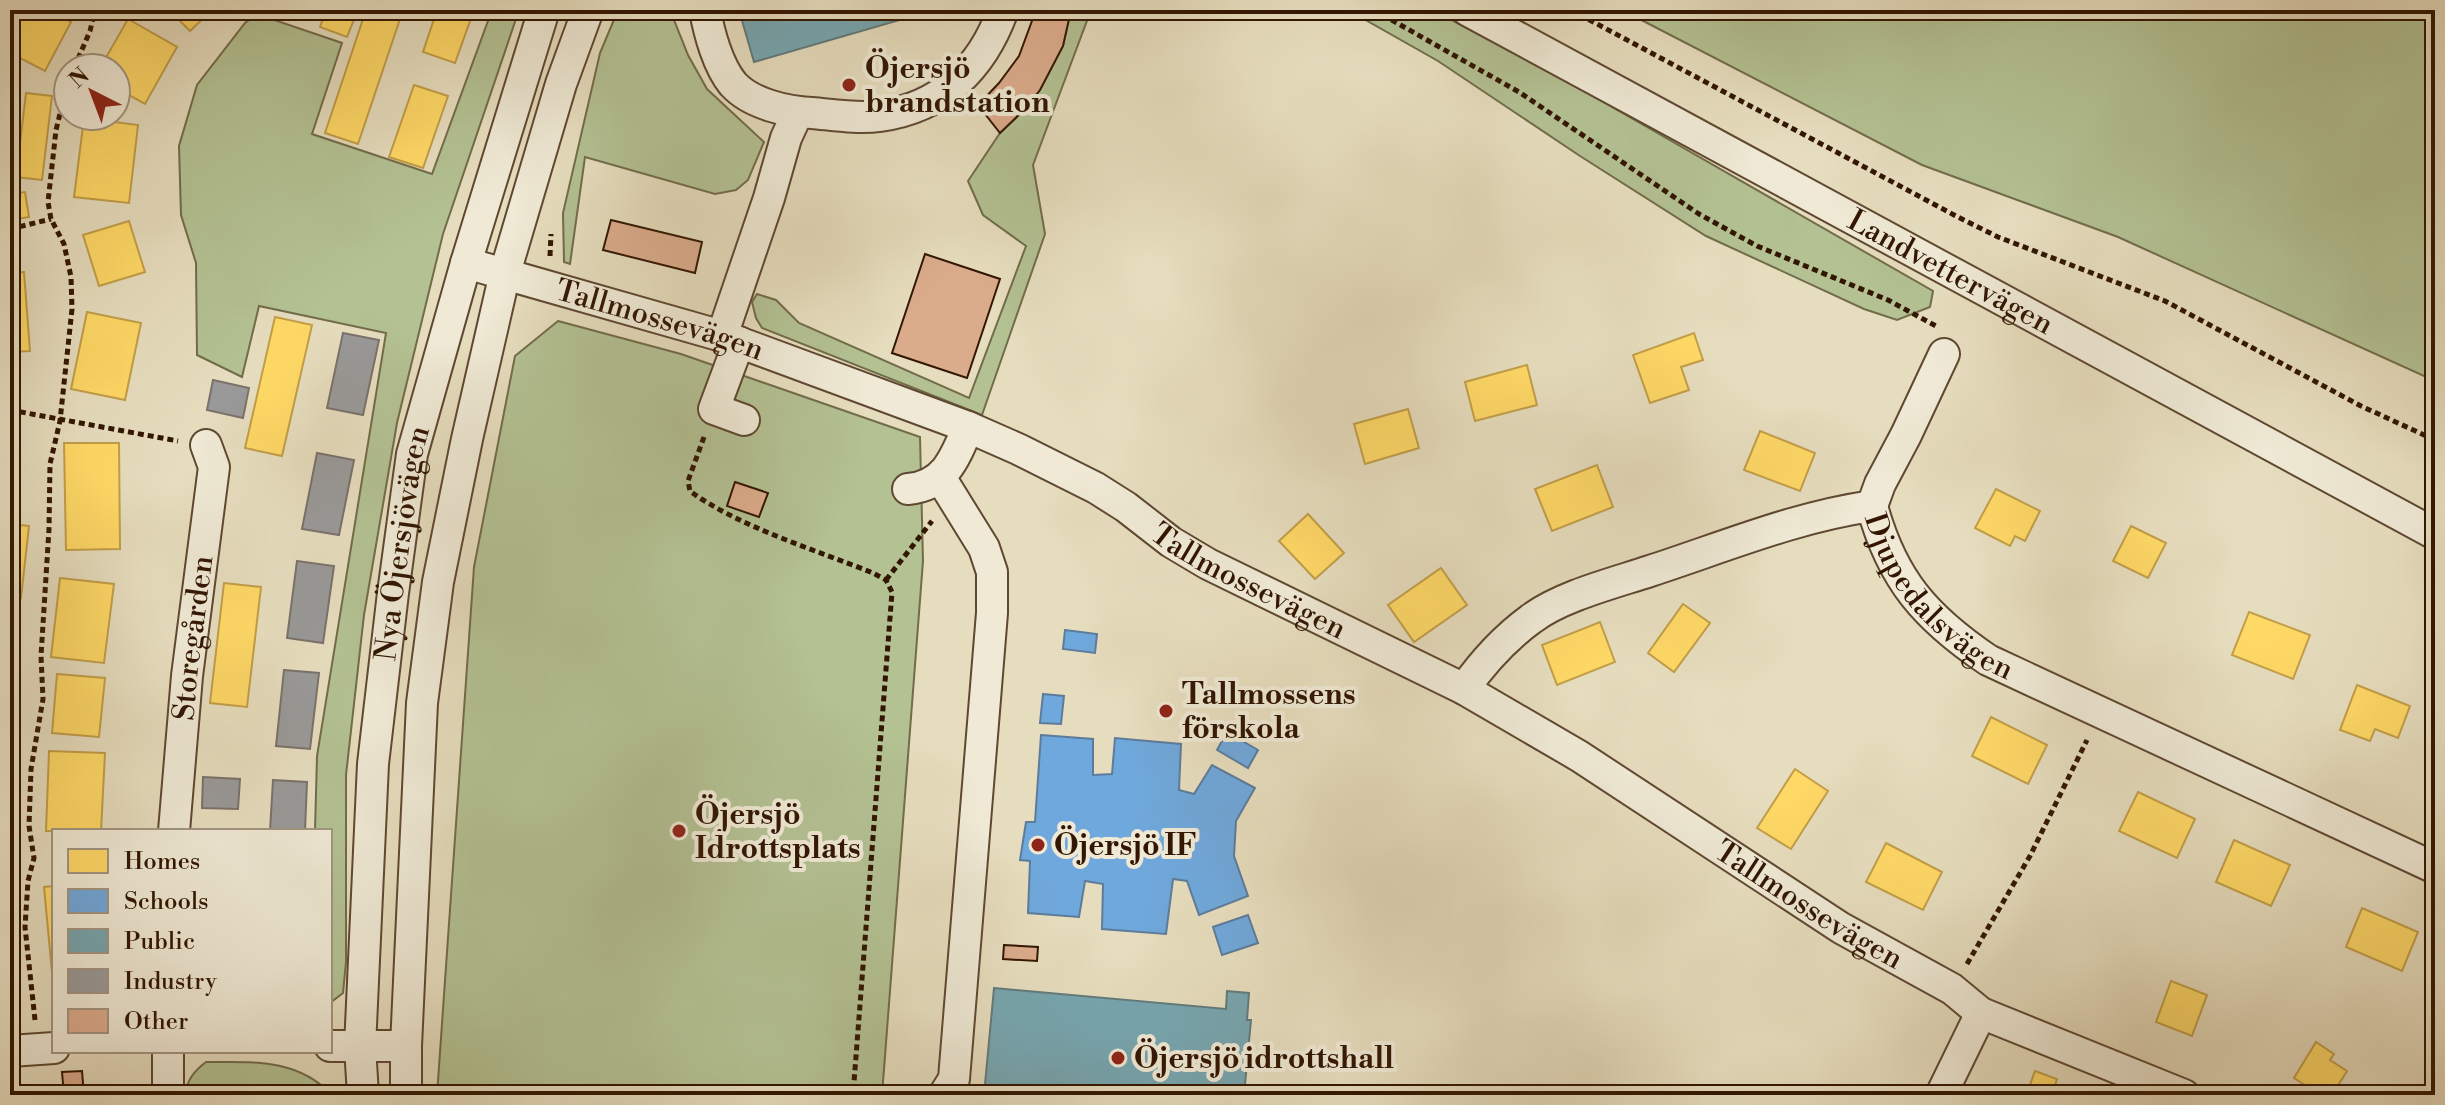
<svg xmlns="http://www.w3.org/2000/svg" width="2445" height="1105" viewBox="0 0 2445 1105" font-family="'Libre Bodoni',serif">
  <rect width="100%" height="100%" fill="#e6ddbe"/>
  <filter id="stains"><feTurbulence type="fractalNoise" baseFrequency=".0025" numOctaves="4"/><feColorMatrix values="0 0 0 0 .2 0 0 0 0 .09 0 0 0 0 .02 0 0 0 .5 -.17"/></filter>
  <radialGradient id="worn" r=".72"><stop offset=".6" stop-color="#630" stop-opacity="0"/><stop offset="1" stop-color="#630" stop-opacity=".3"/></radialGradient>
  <g fill="#b3c193" stroke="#726c4a" stroke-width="2">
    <polygon points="492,10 519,10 443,234 397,423 364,615 346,775 346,962 343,993 330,1003 330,831 315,831 317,756 386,333 259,306 242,377 197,355 196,263 181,215 179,146 197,85 245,23 257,14 342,43 312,134 432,174"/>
    <polygon points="618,10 670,10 688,55 707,89 764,142 748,180 736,190 715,194 585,157 570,264 564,262 563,213 600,53"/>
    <polygon points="1071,10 1091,10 1033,165 1045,234 982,415 762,328 756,318 752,302 757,294 776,300 799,323 969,398 1026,246 983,215 968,181 1000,133 1024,110 1040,90 1063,46"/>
    <polygon points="1348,10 1433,10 1586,92 1933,291 1930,307 1897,320 1864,309 1706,236 1580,156 1438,61"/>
    <polygon points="1622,10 2435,10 2435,381 2118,237 1922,165"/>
    <polygon points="558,321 681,354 920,437 923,561 882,1095 437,1095 474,567 515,356"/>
    <path d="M206,1062C253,1062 297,1058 332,1095H185C187,1080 194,1071 206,1062Z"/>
  </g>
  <g fill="#ffd966" stroke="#c29e48" stroke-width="2">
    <polygon points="10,10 47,10 71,22 45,71 10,53"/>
    <polygon points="169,10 212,10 190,31"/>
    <polygon points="326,10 358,10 347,37 320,27"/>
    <polygon points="366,10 373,10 400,19 358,144 325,133"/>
    <polygon points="437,10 474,10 455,63 423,52"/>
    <polygon points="128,19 177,47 145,104 116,88 116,68 100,68"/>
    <polygon points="414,85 448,96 423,168 389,157"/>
    <polygon points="26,93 52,96 42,180 16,177"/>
    <polygon points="84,118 138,125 129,203 74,197"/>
    <polygon points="25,192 29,217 10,220 10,194"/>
    <polygon points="129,221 145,272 99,286 83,235"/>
    <polygon points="24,272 30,351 10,352 10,273"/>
    <polygon points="87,312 141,323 125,400 71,389"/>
    <polygon points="275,317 312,325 282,456 245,448"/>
    <polygon points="1694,333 1703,360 1681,367 1689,390 1650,403 1633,355"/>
    <polygon points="1527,365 1537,405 1475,421 1465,382"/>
    <polygon points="1408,409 1419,448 1365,464 1354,424"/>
    <polygon points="1760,431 1815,453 1800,491 1744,470"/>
    <polygon points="64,443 119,443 120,549 66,550"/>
    <polygon points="1597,465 1613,507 1552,531 1535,489"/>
    <polygon points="1996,489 2040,511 2025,541 2015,536 2010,546 1975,528"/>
    <polygon points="1308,514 1344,553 1315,579 1279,541"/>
    <polygon points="10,524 29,526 21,598 10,596"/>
    <polygon points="2131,526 2166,543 2148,578 2113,561"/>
    <polygon points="1441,568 1467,605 1414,642 1388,605"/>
    <polygon points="60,578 114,584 104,663 51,657"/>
    <polygon points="224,583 261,587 247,707 210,703"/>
    <polygon points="1683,604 1710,623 1674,672 1648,653"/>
    <polygon points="2249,612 2310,635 2293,679 2232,655"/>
    <polygon points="1600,622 1615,662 1557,685 1542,645"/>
    <polygon points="57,674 105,678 99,737 52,733"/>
    <polygon points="2357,685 2410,706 2398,738 2375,729 2370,741 2340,730"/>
    <polygon points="1991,717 2047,745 2028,784 1972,756"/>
    <polygon points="49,751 105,753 101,831 46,831"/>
    <polygon points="1795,769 1828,791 1791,849 1757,828"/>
    <polygon points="2138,792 2195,819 2177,858 2119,831"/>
    <polygon points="2234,840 2290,865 2271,906 2216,882"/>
    <polygon points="1886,843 1942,872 1923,910 1866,882"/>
    <polygon points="54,886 54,994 44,887"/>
    <polygon points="2362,908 2418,932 2402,971 2346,947"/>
    <polygon points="2171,981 2207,995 2192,1036 2156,1022"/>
    <polygon points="2316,1042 2334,1054 2330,1060 2347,1071 2332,1095 2320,1095 2294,1078"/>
    <polygon points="2035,1071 2057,1079 2052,1095 2027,1093"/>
  </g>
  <g fill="#6fa8dc" stroke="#5d7c9b" stroke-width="2">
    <polygon points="1065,630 1097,634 1095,653 1063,649"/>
    <polygon points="1043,694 1064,696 1061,724 1040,723"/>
    <polygon points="1227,732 1258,750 1248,768 1217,750"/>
    <polygon points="1041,735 1093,739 1093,775 1112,774 1115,738 1181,744 1179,790 1194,794 1212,765 1255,788 1236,821 1234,856 1248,896 1199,915 1187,881 1173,879 1166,934 1102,929 1103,884 1085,881 1079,917 1028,913 1030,861 1020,860 1026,822 1035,822"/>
    <polygon points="1248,915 1258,943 1222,955 1213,927"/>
  </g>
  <g fill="#76a5af" stroke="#627a7b" stroke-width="2">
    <polygon points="739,10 934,10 754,62"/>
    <polygon points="994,988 1226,1009 1227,991 1249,993 1247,1020 1251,1020 1244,1095 984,1095"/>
  </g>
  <g fill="#999" stroke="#7a726c" stroke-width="2">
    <polygon points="343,333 379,340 363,415 327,408"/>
    <polygon points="213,380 249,388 243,418 207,410"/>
    <polygon points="317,453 354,460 339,535 302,529"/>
    <polygon points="297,561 334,566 323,643 287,638"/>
    <polygon points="284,670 319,673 310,749 276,746"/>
    <polygon points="203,777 240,779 238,809 202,808"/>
    <polygon points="273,780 307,782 305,831 270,831"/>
  </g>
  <g fill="#dbac8c" stroke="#321602" stroke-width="2">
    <polygon points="1036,10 1071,10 1063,46 1040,90 1024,110 1000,133 978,105 999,83 1019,56"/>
    <polygon points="611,220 702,242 695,273 603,250"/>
    <polygon points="925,254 1000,279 967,378 892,353"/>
    <polygon points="735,482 768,493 759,517 727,506"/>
    <polygon points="1004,945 1038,947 1037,961 1003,959"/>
    <polygon points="82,1071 84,1095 64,1095 62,1072"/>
  </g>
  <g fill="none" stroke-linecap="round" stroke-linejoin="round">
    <g stroke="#5f4831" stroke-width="34">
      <g id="minor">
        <path d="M705,10C709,33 718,66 733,84C751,104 787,112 812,113C834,115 858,119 880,116C943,107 982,68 1003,10"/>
        <path id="s1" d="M1467,10L2435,534"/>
        <path id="s2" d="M466,263L722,336L968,427L1018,449L1096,488L1126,507L1171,542L1208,564L1464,689L1579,756L1841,928L1952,989L1981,1013L2184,1095"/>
        <polyline points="722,336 769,198 786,138 798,112"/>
        <polyline points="739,342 714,409 744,420"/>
        <polyline points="940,477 984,548 992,572 992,613 954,1079 944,1095"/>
        <path d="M908,489C945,486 955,458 968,427"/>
        <polyline points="1872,506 1880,484 1906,435 1944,354"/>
        <path id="s3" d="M1464,689C1483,662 1505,638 1531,619C1561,596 1614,583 1650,571C1724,547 1795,517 1872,506C1892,580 1926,618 1988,660L2435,868"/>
        <path id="s4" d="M174,831L187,676L214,467L206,445"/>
        <polyline points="330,1046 406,1046"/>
        <polyline points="10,1051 54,1048"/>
        <polyline points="168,1051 168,1095"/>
        <path id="s5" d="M363,1095L360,1047L373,764L393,593L412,454L466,263L544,10"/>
        <polyline points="406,1095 406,1046 422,703 438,582 467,439 505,273 561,84 588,10"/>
        <polyline points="1941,1095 1981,1013"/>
      </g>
    </g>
    <g stroke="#321602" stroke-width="5" stroke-dasharray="6 4" stroke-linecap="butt">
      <polyline points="1374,10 1519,92 1699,214 1757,246 1888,300 1936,326"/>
      <polyline points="1571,10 1956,216 1998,237 2165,301 2361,406 2435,440"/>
      <polyline points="74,68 90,31 95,10"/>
      <polyline points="10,229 51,219"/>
      <polyline points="550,256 551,234"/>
      <polyline points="10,410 178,441"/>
      <path d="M704,437L688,481L690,491C739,527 816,550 873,573L886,580L892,592L853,1095"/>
      <polyline points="886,580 932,521"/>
      <polyline points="1967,964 2030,856 2087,740"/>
      <polyline points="35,1020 25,927 28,881 34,858 29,826 31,769 43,699 41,656 49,529 50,464 60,421 72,309 71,277 64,244 51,219 48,202 56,130 68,81"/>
    </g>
    <use href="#minor" stroke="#efe9d5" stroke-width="30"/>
  </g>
  <g fill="#8f2418" stroke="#efe9d5" stroke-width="3">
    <circle cx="849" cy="85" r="8"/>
    <circle cx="1166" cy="711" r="8"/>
    <circle cx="679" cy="831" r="8"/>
    <circle cx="1038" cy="845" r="8"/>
    <circle cx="1118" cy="1058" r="8"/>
  </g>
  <g text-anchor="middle" stroke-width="8" stroke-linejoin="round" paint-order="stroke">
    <g font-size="30" font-weight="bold" fill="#321602" stroke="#efe9d5" text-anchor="start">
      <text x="865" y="78">Öjersjö<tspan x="865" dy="34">brandstation</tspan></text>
      <text x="1182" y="704">Tallmossens<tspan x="1182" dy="34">förskola</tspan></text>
      <text x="695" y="824">Öjersjö<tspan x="695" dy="34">Idrottsplats</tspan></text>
      <text x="1054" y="855">Öjersjö IF</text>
      <text x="1134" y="1068">Öjersjö idrottshall</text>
    </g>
    <g font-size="30" fill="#321602" stroke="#efe9d5">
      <text dy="10" stroke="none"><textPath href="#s1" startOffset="550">Landvettervägen</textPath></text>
      <text dy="10" stroke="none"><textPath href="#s2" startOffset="202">Tallmossevägen</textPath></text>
      <text dy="10" stroke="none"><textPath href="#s5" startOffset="554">Nya Öjersjövägen</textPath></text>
      <text dy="10" stroke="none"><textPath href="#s2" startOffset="850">Tallmossevägen</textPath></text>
      <text dy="10" stroke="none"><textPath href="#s3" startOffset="574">Djupedalsvägen</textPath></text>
      <text dy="10" stroke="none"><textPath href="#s4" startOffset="194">Storegården</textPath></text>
      <text dy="10" stroke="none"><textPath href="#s2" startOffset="1498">Tallmossevägen</textPath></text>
    </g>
  </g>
  <rect width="2445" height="1105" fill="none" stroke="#e6ddbe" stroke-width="40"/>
  <rect x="12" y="12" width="2421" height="1081" fill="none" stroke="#321602" stroke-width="4"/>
  <rect x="20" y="20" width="2405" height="1065" fill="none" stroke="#321602" stroke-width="2"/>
  <rect x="52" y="829" width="280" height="224" fill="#efe9d5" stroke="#a39581" stroke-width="2"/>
  <rect x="68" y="849" width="40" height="24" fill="#ffd966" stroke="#a39581" stroke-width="2"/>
  <text x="124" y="869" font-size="24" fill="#321602">Homes</text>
  <rect x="68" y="889" width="40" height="24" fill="#6fa8dc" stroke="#a39581" stroke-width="2"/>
  <text x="124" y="909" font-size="24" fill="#321602">Schools</text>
  <rect x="68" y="929" width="40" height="24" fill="#76a5af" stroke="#a39581" stroke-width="2"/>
  <text x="124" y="949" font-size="24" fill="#321602">Public</text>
  <rect x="68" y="969" width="40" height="24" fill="#999999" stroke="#a39581" stroke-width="2"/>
  <text x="124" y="989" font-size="24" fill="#321602">Industry</text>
  <rect x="68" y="1009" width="40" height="24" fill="#dbac8c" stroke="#a39581" stroke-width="2"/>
  <text x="124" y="1029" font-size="24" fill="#321602">Other</text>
  <g transform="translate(92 92) rotate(318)"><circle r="38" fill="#efe9d5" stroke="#a39581" stroke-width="2"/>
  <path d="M0-6L14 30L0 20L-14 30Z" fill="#8f2418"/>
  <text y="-12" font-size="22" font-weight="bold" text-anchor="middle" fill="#321602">N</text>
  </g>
  <rect width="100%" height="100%" filter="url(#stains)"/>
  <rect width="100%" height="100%" fill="url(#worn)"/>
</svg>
